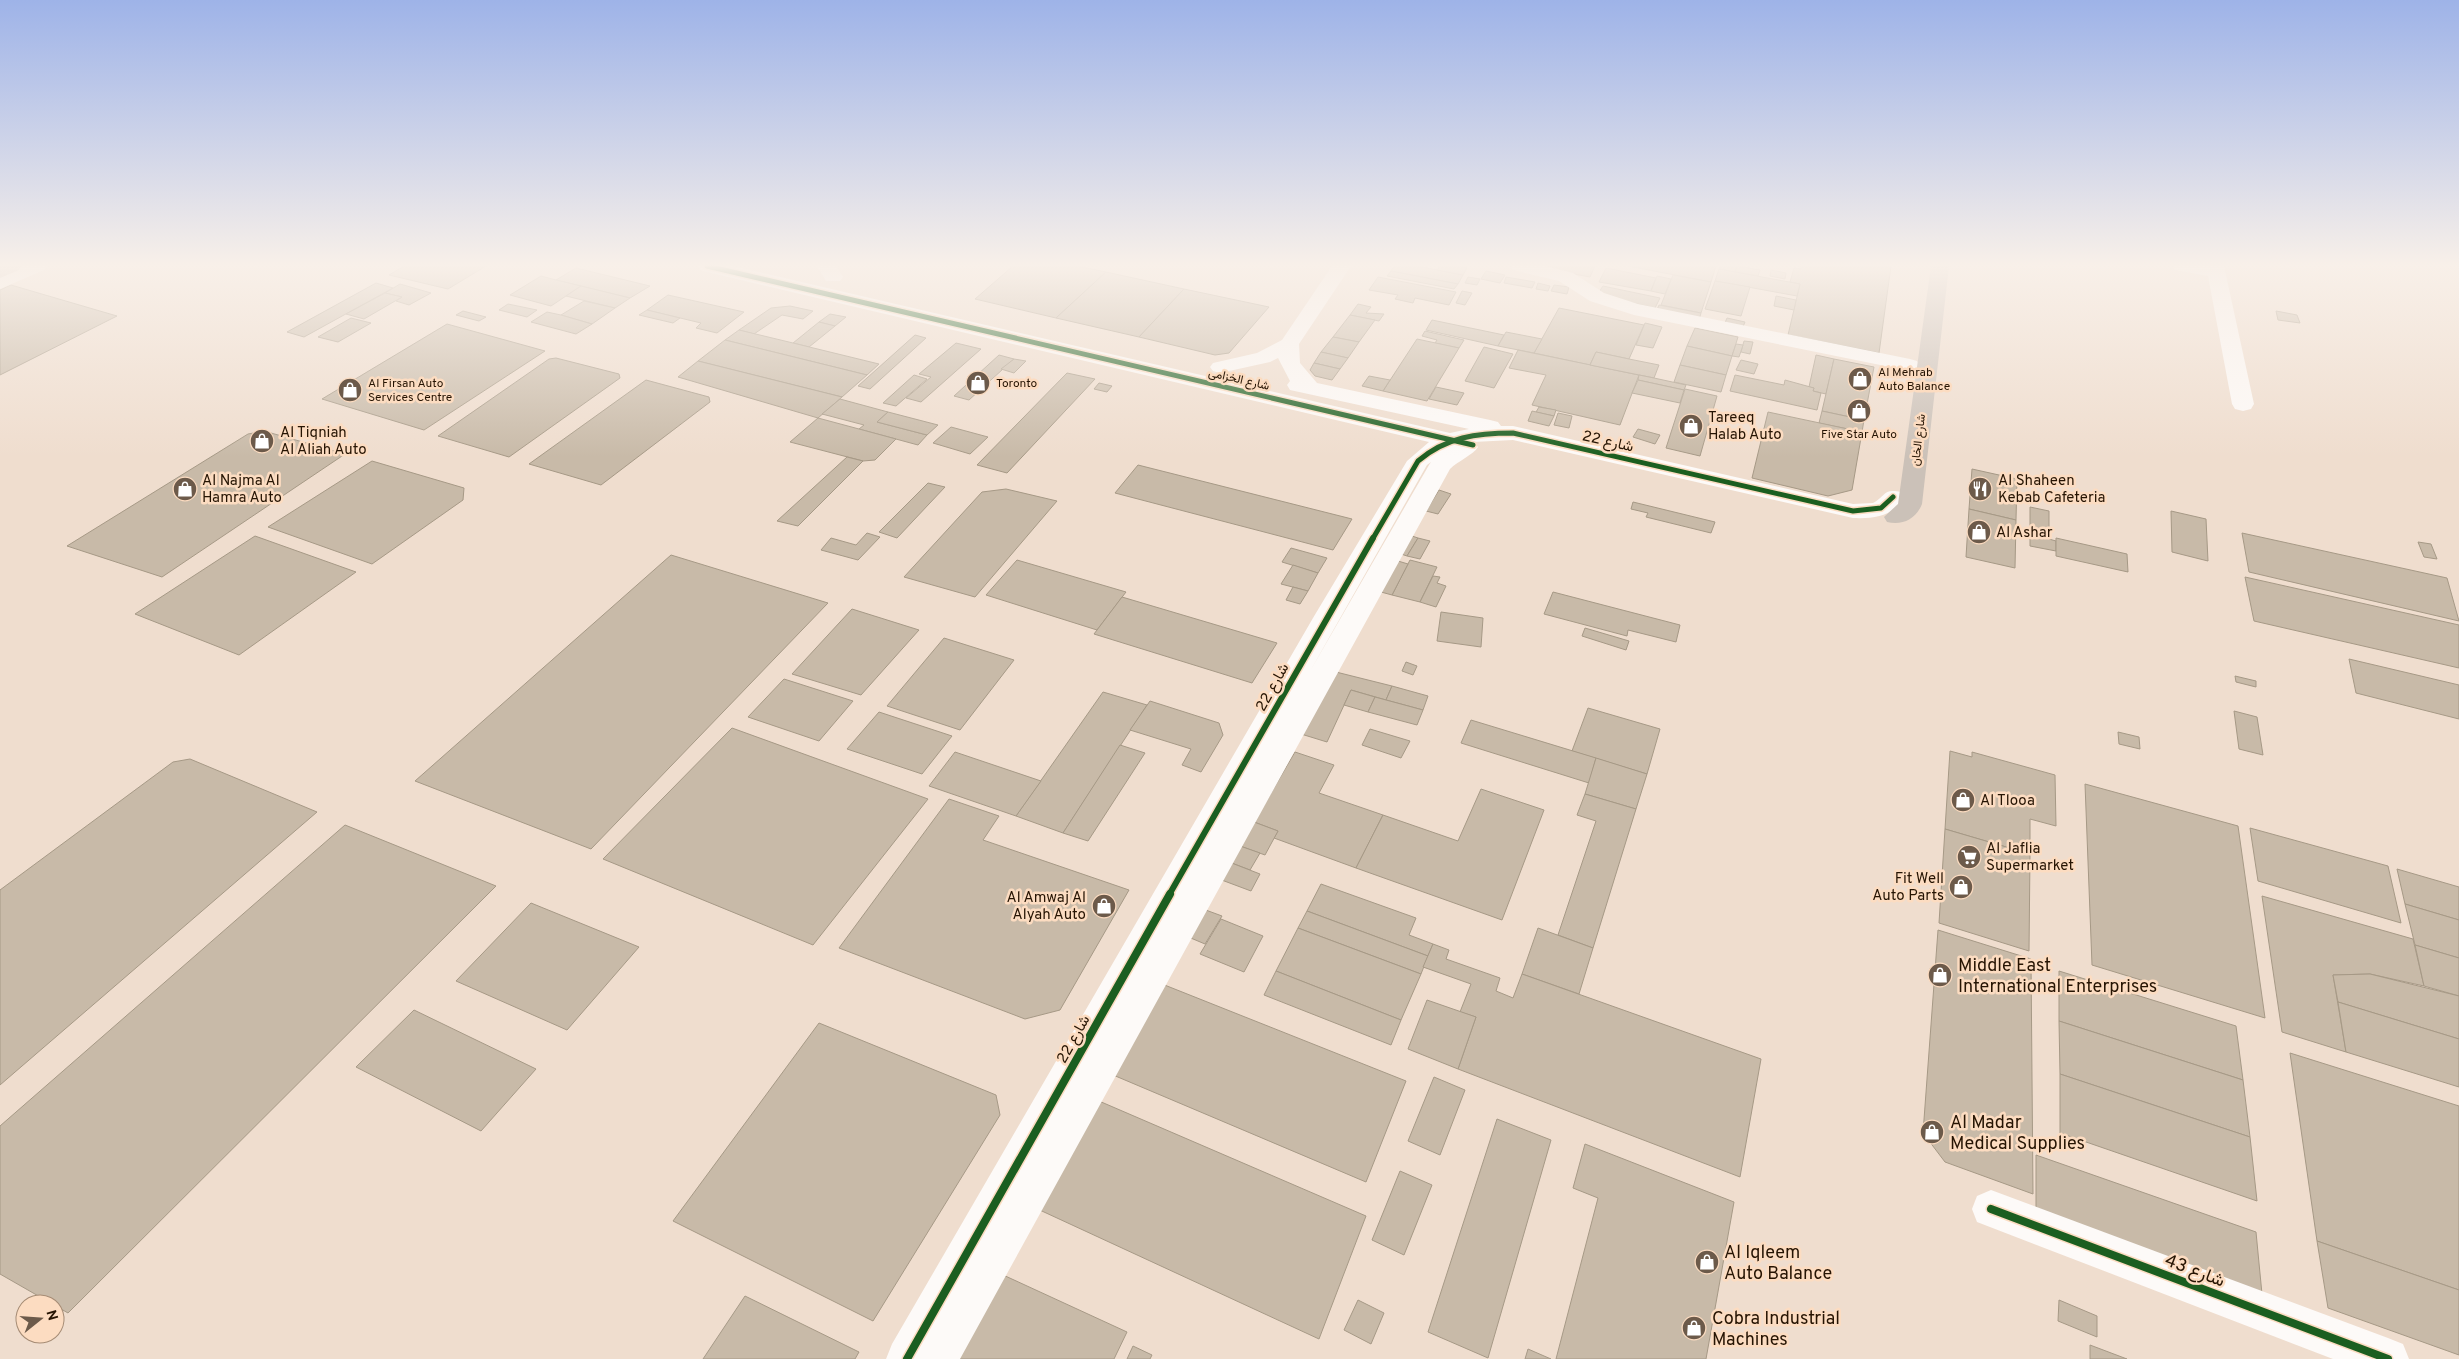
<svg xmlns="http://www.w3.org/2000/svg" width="2459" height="1359" viewBox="0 0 2459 1359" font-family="Overpass,Vazirmatn,sans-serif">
  <rect width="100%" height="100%" fill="#efddce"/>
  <g fill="#c8baa8" stroke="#a69986">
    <polygon points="404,266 486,266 448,289 389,275"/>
    <polygon points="1013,266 1077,266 1106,272 1056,318 975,299"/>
    <polygon points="1394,266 1417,266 1463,275 1458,284 1391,271"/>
    <polygon points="1440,266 1460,266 1467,268 1463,275 1437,270"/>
    <polygon points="1543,266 1595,266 1590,277 1542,268"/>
    <polygon points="1628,266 1716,266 1711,282"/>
    <polygon points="1720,266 1737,266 1735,272 1719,269"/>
    <polygon points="1737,266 1760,270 1758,276 1735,272"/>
    <polygon points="1801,266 1891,266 1879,353 1788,335 1800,284 1790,282 1794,268 1801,269"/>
    <polygon points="576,268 650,286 630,298 556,280"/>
    <polygon points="1606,268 1656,278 1651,291 1599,282"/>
    <polygon points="1719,269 1800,284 1797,296 1715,281"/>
    <polygon points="1771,270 1786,273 1785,279 1770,276"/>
    <polygon points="1391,271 1458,284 1454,289 1387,276"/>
    <polygon points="1486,271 1505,275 1500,283 1481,279"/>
    <polygon points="1106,272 1184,289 1139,337 1056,318"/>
    <polygon points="1673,275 1711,282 1701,313 1661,305"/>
    <polygon points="541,276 556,280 581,286 551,306 510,295"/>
    <polygon points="1657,276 1671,279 1665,294 1651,291"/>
    <polygon points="1378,277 1456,292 1449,305 1415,298 1413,303 1395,299 1398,295 1369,290"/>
    <polygon points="1468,277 1480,279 1477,285 1465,283"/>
    <polygon points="1506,277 1535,282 1532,288 1504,283"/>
    <polygon points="1715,281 1750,287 1741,316 1705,309"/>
    <polygon points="376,283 393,288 304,337 287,332"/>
    <polygon points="1538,283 1550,286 1548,291 1536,289"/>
    <polygon points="400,284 431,293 409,305 396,301 402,297 385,293"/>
    <polygon points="11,285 117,316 0,375 0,290"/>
    <polygon points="1554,285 1569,287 1567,294 1551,291"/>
    <polygon points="581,286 630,298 615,308 566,296"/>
    <polygon points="1603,286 1660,298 1655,308 1597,295"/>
    <polygon points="1184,289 1269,307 1229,353 1215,355 1139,337"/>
    <polygon points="1462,291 1472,293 1465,305 1456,303"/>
    <polygon points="385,293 402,297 364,319 346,314"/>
    <polygon points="668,295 744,312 717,333 696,328 701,323 647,310"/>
    <polygon points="1776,296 1796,300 1794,310 1774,306"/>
    <polygon points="584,301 615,308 592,324 561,315"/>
    <polygon points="508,304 537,310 527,317 499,310"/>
    <polygon points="1358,304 1371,307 1366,313 1384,314 1379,321 1350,315"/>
    <polygon points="1659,305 1701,313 1699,320 1656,312"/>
    <polygon points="790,306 813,311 803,319 782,315 754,334 739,330 771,308"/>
    <polygon points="1559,308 1644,325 1629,359 1596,352 1590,365 1534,353"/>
    <polygon points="647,310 680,318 673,323 639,315"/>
    <polygon points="463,311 486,317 479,321 456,315"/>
    <polygon points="2276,311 2297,315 2300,323 2278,320"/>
    <polygon points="547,312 561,315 592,324 576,334 531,322"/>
    <polygon points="830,314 846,317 835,326 819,322"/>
    <polygon points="1350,315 1375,320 1359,342 1333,337"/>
    <polygon points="351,318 371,323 338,342 318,337"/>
    <polygon points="1727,318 1745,322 1742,329 1724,325"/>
    <polygon points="1432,320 1504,335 1498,346 1426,330"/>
    <polygon points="819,322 835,326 809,347 793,343"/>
    <polygon points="1645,323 1662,327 1653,348 1636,345"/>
    <polygon points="447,324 545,351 424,430 322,399"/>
    <polygon points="1695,328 1738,337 1732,356 1687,346"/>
    <polygon points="739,330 793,343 879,364 867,375 725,340"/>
    <polygon points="1425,331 1464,340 1459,348 1435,343 1437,340 1422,336"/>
    <polygon points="1506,332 1542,339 1534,353 1498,346"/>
    <polygon points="915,335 926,338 870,389 858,386"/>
    <polygon points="1333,337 1359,342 1348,358 1321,352"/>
    <polygon points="1417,339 1459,348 1427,401 1383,391"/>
    <polygon points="725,340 867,375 842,397 698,361"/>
    <polygon points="1744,341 1753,342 1750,354 1741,352"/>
    <polygon points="956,343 981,349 921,402 906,398 931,377 919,374"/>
    <polygon points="1736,344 1743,345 1739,357 1732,356"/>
    <polygon points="1687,346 1732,356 1726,375 1680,365"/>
    <polygon points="1484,347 1513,354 1494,388 1465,381"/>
    <polygon points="1518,350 1639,375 1620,425 1532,405 1546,375 1509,368"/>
    <polygon points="1321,352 1348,358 1340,369 1314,363"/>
    <polygon points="1596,352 1629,359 1659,365 1654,378 1590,365"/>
    <polygon points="999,355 1014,359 969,400 954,396"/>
    <polygon points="1816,355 1834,359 1826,394 1813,391 1814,388 1809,387"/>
    <polygon points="556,358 619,374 620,378 509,457 438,436 549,359"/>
    <polygon points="1014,359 1026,361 1014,373 1001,369"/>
    <polygon points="1834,359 1874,367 1864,420 1822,411"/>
    <polygon points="1741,360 1758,364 1754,374 1736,370"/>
    <polygon points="698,361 842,397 818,418 678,377"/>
    <polygon points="1314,363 1340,369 1332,380 1315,376 1310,370"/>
    <polygon points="1680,365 1726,375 1721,392 1674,382"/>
    <polygon points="1067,373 1095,379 1007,473 977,465"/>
    <polygon points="914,375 927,379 896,406 883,403"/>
    <polygon points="1639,375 1654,378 1686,385 1684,390 1638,380"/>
    <polygon points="1735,375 1784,385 1785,380 1814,388 1813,391 1821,393 1817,410 1730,391"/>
    <polygon points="1369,376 1390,380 1383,391 1362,386"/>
    <polygon points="646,380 709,397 710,402 601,485 529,464"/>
    <polygon points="1638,380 1684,390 1680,403 1632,393"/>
    <polygon points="1099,383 1112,386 1107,392 1094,389"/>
    <polygon points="1436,387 1464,393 1457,405 1429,399"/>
    <polygon points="1685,389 1717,396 1700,456 1666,448"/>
    <polygon points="840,399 888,412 877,422 927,435 918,445 859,429 864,425 822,414"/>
    <polygon points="1539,407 1556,410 1554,416 1536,412"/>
    <polygon points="1532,411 1554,416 1549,426 1528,421"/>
    <polygon points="1822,411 1864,420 1862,432 1819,423"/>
    <polygon points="888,412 938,425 927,435 877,422"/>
    <polygon points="1768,412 1862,432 1852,490 1828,496 1752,478"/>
    <polygon points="1558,413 1572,416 1569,428 1554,425"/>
    <polygon points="818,418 859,429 896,439 875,460 863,461 790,442"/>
    <polygon points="951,427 988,437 970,454 933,443"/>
    <polygon points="1638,429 1660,435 1655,444 1633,437"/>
    <polygon points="264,431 345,454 162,577 67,546 248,434"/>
    <polygon points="847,457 863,461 798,526 777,521"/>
    <polygon points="372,461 464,488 463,500 372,564 268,527"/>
    <polygon points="1138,465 1352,519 1333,550 1115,493"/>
    <polygon points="1972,469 2017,479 2016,520 1969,509"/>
    <polygon points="928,483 945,487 897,538 879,532"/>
    <polygon points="1006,489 1057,501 975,597 904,577 982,492"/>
    <polygon points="1439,490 1451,494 1438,514 1426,511"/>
    <polygon points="1633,502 1715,522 1711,533 1646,517 1648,513 1631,509"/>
    <polygon points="2030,507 2049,511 2049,539 2056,541 2056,551 2030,546"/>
    <polygon points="1969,509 2016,520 2015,568 1966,557"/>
    <polygon points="2171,511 2206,519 2208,561 2172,552"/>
    <polygon points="867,533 880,537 858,560 821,550 831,538 856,545"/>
    <polygon points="2242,533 2447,578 2459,621 2249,572"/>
    <polygon points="1409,535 1418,538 1407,556 1398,553"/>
    <polygon points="255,536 356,572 239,655 135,614"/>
    <polygon points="1418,538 1430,541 1420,559 1407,556"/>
    <polygon points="2056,538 2127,554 2128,572 2056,556"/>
    <polygon points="2418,542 2431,544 2437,559 2424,557"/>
    <polygon points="1291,548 1327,558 1318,573 1282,562"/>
    <polygon points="671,555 828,603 591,849 415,781"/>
    <polygon points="1017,560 1126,592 1097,630 986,595"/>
    <polygon points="1410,560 1437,567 1420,602 1392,595"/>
    <polygon points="1398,561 1408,564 1392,595 1381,592"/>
    <polygon points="1293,565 1318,573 1308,591 1281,584"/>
    <polygon points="1433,576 1440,577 1437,583 1446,586 1436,607 1420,602"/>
    <polygon points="2245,577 2459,625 2459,668 2254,621"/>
    <polygon points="1293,587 1308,591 1300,604 1286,600"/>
    <polygon points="1553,592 1680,625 1676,642 1628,630 1627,636 1544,614"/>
    <polygon points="1122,597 1277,643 1252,683 1094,634"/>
    <polygon points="852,609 919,630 861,695 792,674"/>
    <polygon points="1441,612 1483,618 1481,647 1437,641"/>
    <polygon points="1585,628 1629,641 1626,650 1582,636"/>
    <polygon points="944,638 1014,660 960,730 887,706"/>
    <polygon points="2349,659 2459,685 2459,719 2356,693"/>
    <polygon points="1406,662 1417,666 1413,675 1402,671"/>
    <polygon points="1332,671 1392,686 1386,700 1351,690 1327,742 1301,734"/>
    <polygon points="2235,676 2256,681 2256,687 2236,682"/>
    <polygon points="784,679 853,701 819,741 748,717"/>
    <polygon points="1392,686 1428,696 1423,710 1386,700"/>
    <polygon points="1351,690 1375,697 1368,712 1344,705"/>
    <polygon points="1103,692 1147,705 1063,833 1016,816"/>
    <polygon points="1375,697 1423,710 1417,725 1368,712"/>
    <polygon points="1150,701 1219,723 1223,735 1201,772 1182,765 1191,749 1130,730"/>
    <polygon points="1588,708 1660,729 1647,774 1572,751"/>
    <polygon points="2234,711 2257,717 2263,755 2239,749"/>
    <polygon points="879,712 952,736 922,774 847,749"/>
    <polygon points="1471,720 1596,758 1589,783 1461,743"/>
    <polygon points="732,728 928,799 813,945 603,859"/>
    <polygon points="1370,729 1410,741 1401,758 1362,745"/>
    <polygon points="2118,732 2139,737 2140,749 2119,744"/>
    <polygon points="1120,745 1145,753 1088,841 1063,833"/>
    <polygon points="1950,751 1972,757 1972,752 2055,775 2056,826 2030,819 2030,854 1945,829"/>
    <polygon points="955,752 1041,781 1016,816 929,786"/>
    <polygon points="1295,752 1334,765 1319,793 1383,815 1356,868 1274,838 1278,831 1254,822"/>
    <polygon points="1596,758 1647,774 1636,809 1585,794"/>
    <polygon points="190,759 317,812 0,1085 0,890 173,762"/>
    <polygon points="2085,784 2238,826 2265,1018 2092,965"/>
    <polygon points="1481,789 1544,810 1502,920 1356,868 1383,815 1458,841"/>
    <polygon points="1585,794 1636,809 1593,948 1558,935 1596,821 1577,815"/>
    <polygon points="949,799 999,816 983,840 1129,890 1060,1010 1025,1019 839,948"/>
    <polygon points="1254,822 1278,831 1265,855 1240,846"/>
    <polygon points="345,825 496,886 68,1313 0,1274 0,1126"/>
    <polygon points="2250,828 2388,866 2401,923 2258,881"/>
    <polygon points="1945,829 2030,854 2029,951 1939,923"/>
    <polygon points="1240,846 1260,853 1250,870 1229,862"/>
    <polygon points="1229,862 1260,874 1251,891 1219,879"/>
    <polygon points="2397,869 2459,887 2459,920 2405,904"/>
    <polygon points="1321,884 1416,918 1409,935 1433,944 1428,956 1307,911"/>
    <polygon points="2262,896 2413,939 2424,986 2370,974 2333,975 2346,1052 2282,1032"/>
    <polygon points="531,903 639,947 567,1030 456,981"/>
    <polygon points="2405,904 2459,920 2459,958 2415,945"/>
    <polygon points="1203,909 1222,916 1205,944 1186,936"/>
    <polygon points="1307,911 1428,956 1421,974 1298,928"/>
    <polygon points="1221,919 1263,936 1244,972 1200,954"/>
    <polygon points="1298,928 1421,974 1401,1020 1276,971"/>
    <polygon points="1538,928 1593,948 1579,994 1522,974"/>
    <polygon points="1938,930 2031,959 2033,1194 1945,1162 1923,1133"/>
    <polygon points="1433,944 1449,950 1446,959 1500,978 1496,991 1513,998 1522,974 1761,1059 1740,1177 1458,1069 1476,1017 1460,1012 1471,984 1423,967"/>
    <polygon points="2415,945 2459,958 2459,996 2424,986"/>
    <polygon points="1276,971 1401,1020 1391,1045 1264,995"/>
    <polygon points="2059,971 2236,1026 2243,1080 2059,1021"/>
    <polygon points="2370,974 2459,996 2459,1039 2338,1002 2333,975"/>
    <polygon points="1157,982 1406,1081 1366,1182 1106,1072"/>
    <polygon points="1427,1000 1476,1017 1458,1069 1408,1049"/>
    <polygon points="2338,1002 2459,1039 2459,1087 2346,1052"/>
    <polygon points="414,1010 536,1069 481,1131 356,1067"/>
    <polygon points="2059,1021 2243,1080 2250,1137 2060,1074"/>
    <polygon points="819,1023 996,1095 1000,1115 873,1321 673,1221"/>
    <polygon points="2290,1053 2459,1106 2459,1290 2317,1241"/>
    <polygon points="2060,1074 2250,1137 2257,1201 2060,1133"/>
    <polygon points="1434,1077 1465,1090 1440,1155 1408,1141"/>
    <polygon points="1092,1098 1366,1216 1319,1339 1031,1206"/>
    <polygon points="1497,1119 1551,1140 1488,1358 1428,1332"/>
    <polygon points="1585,1144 1734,1202 1706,1359 1556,1359 1598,1198 1573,1188"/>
    <polygon points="2036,1155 2256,1232 2262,1294 2036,1211"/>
    <polygon points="1400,1171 1432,1185 1404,1255 1372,1240"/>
    <polygon points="2317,1241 2459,1290 2459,1355 2328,1308"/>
    <polygon points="1001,1274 1127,1332 1114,1359 955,1359"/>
    <polygon points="745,1296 859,1352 855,1359 703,1359"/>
    <polygon points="1358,1300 1384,1313 1371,1344 1344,1330"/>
    <polygon points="2059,1300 2097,1316 2097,1337 2058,1321"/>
    <polygon points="2090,1345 2127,1359 2090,1359"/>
    <polygon points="1133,1346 1152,1355 1150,1359 1127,1359"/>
    <polygon points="1528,1349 1551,1359 1525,1359"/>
  </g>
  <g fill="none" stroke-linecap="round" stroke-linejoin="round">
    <g fill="#fdfaf8" fill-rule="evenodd">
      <polygon points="21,266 46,266 44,270 0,289 0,276"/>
      <path d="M698,266H733L1450,433L1469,429L1290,390L1287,385L1290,381L1278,358L1270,362L1220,373L1213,371L1210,367L1213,363L1257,353L1282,340L1332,266H1351L1299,344L1300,363L1317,383L1490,420L1498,422L1501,426H1513L1853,504L1873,503C1886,496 1883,488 1901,492L1905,497C1893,516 1875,519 1853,518L1513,440L1473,442L1478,447C1473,455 1458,461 1450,469L960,1359H886L892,1344L1313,618L1407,461L1429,442L707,272L700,270ZM1431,462L1429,465L1309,673L1427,465Z"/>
      <polygon points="817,266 836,266 843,277 840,281 826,281"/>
      <polygon points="1511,266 1545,266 1573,273 1604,293 1638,304 1910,359 1917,361 1920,365 1917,369 1910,371 1634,315 1590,301 1559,281 1513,270"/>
      <polygon points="2173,266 2224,266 2254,404 2251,409 2243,411 2235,409 2232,404 2208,276 2175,270"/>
      <polygon points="1991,1190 2388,1338 2403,1344 2409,1359 2333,1359 1977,1222 1972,1209 1977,1196"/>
    </g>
    <g fill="#cbc1b8" fill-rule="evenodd">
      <polygon points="0,266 21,266 19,270 0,278"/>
      <path d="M1931,266H1949L1922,504C1916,519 1902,526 1887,522L1884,517L1898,504Z"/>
    </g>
    <g stroke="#fcdcc1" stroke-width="8">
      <g id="cycleway-far2">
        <polyline points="707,266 1473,445"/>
        <path d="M1372,540L1418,461C1446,437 1477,433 1513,433L1853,511L1881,508L1893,497"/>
      </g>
    </g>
    <g stroke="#fcdcc1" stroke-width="9">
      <polyline id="cycleway-far1" points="1169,895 1373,538"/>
    </g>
    <g stroke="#fcdcc1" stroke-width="11">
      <g id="cycleway">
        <polyline points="1991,1209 2388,1359"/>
        <polyline points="907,1359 1170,894"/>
      </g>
    </g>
    <use href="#cycleway-far2" stroke="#1b5e20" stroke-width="5"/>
    <use href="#cycleway-far1" stroke="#1b5e20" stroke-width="6"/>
    <use href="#cycleway" stroke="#1b5e20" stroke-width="8"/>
  </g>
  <linearGradient id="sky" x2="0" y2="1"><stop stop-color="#9eb3e8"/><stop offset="0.58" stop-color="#f8f0e9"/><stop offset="1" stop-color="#f8f0e9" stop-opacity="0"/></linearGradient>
  <rect width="2459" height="457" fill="url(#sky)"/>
  <defs>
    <g id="shop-disc" transform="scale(1.25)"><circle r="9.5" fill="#6c5a4a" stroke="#fcdcc1"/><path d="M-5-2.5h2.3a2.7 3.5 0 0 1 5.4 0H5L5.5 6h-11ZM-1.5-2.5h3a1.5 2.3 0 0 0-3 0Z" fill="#fff"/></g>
    <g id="restaurant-disc" transform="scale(1.25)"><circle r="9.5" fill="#6c5a4a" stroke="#fcdcc1"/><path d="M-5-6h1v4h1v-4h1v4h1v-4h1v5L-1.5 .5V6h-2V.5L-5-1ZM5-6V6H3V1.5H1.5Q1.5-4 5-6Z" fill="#fff"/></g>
    <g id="supermarket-disc" transform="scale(1.25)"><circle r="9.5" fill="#6c5a4a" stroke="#fcdcc1"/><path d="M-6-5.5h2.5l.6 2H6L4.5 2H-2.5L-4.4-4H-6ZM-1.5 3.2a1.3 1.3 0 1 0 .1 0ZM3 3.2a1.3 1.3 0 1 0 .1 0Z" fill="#fff"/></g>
  </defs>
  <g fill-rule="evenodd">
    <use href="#shop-disc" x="1860" y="379"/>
    <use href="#shop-disc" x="978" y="383"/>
    <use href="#shop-disc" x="350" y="390"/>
    <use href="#shop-disc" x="1859" y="411"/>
    <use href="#shop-disc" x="1691" y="426"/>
    <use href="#shop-disc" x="262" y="441"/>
    <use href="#shop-disc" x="185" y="489"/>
    <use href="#restaurant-disc" x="1980" y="489"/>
    <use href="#shop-disc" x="1979" y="532"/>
    <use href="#shop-disc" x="1963" y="800"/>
    <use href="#supermarket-disc" x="1969" y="857"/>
    <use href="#shop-disc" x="1961" y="887"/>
    <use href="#shop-disc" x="1104" y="906"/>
    <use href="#shop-disc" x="1940" y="975"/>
    <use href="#shop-disc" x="1932" y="1132"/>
    <use href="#shop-disc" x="1707" y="1262"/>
    <use href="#shop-disc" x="1694" y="1328"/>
  </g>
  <g text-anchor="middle" stroke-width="5" stroke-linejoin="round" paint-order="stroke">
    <g font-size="12" fill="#261403" stroke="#fcdcc1" text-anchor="start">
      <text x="1878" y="376">Al Mehrab<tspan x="1878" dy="14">Auto Balance</tspan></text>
      <text x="368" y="387">Al Firsan Auto<tspan x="368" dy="14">Services Centre</tspan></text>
      <text x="996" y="387">Toronto</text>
      <text x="1859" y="438" text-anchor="middle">Five Star Auto</text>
    </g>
    <g font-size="12" fill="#261403" stroke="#fcdcc1">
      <text transform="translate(1239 379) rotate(13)" y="4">شارع الخزامى</text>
      <text transform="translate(1918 440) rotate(-83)" y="4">شارع الخان</text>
    </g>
    <g font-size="15" fill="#261403" stroke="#fcdcc1" text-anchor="start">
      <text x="1708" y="422">Tareeq<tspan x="1708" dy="17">Halab Auto</tspan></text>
      <text x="280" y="437">Al Tiqniah<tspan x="280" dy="17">Al Aliah Auto</tspan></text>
      <text x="202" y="485">Al Najma Al<tspan x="202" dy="17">Hamra Auto</tspan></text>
      <text x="1998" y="485">Al Shaheen<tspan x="1998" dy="17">Kebab Cafeteria</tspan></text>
      <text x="1996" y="537">Al Ashar</text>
      <text x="1980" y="805">Al Tlooa</text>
      <text x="1986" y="853">Al Jaflia<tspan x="1986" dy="17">Supermarket</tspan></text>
      <text x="1944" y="883" text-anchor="end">Fit Well<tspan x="1944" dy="17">Auto Parts</tspan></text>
      <text x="1086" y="902" text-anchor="end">Al Amwaj Al<tspan x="1086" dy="17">Alyah Auto</tspan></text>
    </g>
    <g font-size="15" fill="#261403" stroke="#fcdcc1">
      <text transform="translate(1608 441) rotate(13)" y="5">شارع 22</text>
      <text transform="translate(1272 687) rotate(-61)" y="5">شارع 22</text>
      <text transform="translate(1073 1039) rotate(-61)" y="5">شارع 22</text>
    </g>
    <g font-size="18" fill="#261403" stroke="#fcdcc1" text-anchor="start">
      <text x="1958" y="971">Middle East<tspan x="1958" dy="21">International Enterprises</tspan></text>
      <text x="1950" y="1128">Al Madar<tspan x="1950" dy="21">Medical Supplies</tspan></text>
      <text x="1724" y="1258">Al Iqleem<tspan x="1724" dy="21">Auto Balance</tspan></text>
      <text x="1712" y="1324">Cobra Industrial<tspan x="1712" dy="21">Machines</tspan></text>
    </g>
    <g font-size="18" fill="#261403" stroke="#fcdcc1">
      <text transform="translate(2195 1270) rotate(21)" y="6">شارع 43</text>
    </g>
  </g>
  <g transform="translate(40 1319) rotate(73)"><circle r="24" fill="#fcdcc1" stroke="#a68c75"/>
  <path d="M0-4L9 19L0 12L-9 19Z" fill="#6c5a4a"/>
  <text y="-8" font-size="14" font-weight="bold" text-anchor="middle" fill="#261403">N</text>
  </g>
</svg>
